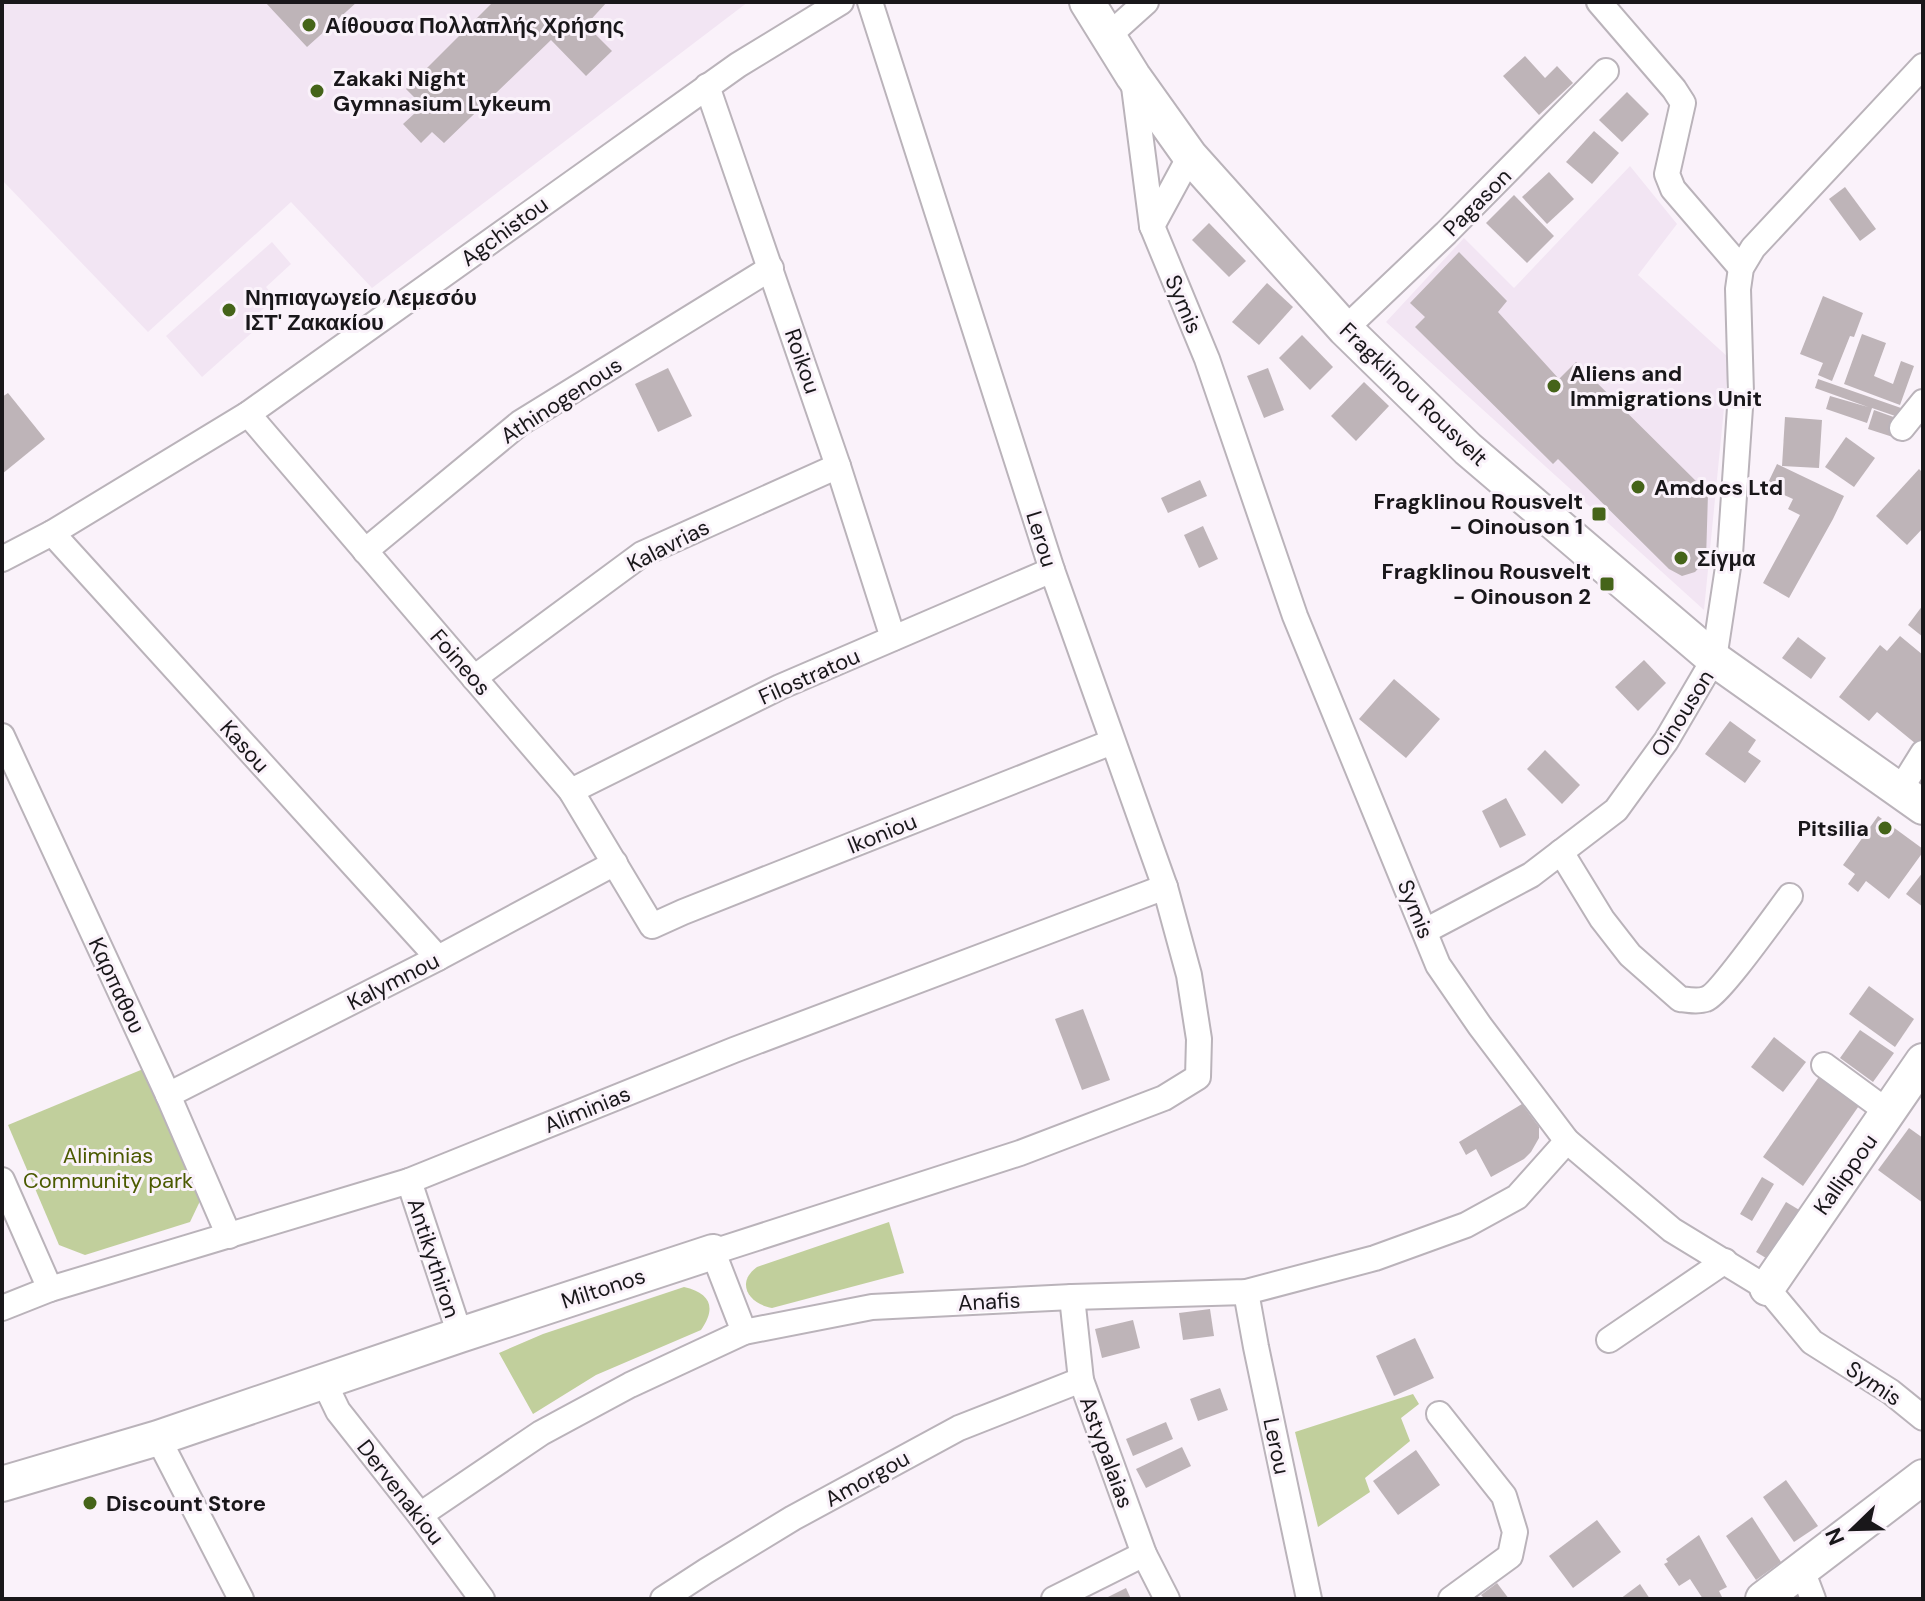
<svg xmlns="http://www.w3.org/2000/svg" width="1925" height="1601" viewBox="0 0 1925 1601" font-family="'DM Sans',sans-serif">
  <rect width="100%" height="100%" fill="#faf2fa"/>
  <g fill="#f2e5f3">
    <polygon points="2,2 748,2 372,288 291,202 148,332 2,180"/>
    <polygon points="1630,166 1677,224 1638,275 1729,358 1704,610 1386,322 1464,238 1514,288"/>
    <polygon points="272,242 291,264 266,287 275,298 250,321 256,329 202,377 166,336"/>
  </g>
  <g fill="#c1cf9c">
    <polygon points="148,1067 201,1199 190,1222 85,1255 59,1245 8,1125"/>
    <path d="M889,1222L904,1273L772,1308C749,1304 735,1283 757,1267Z"/>
    <path d="M684,1287C710,1293 717,1307 701,1330L596,1375L533,1414L499,1353L543,1334Z"/>
    <polygon points="1413,1394 1419,1404 1401,1418 1410,1441 1365,1478 1370,1492 1318,1527 1295,1432"/>
  </g>
  <g fill="#beb4b8">
    <polygon points="265,2 357,2 307,47"/>
    <polygon points="493,2 607,2 586,25 612,51 586,76 551,40 444,143 432,132 421,143 403,124 415,113 411,110 419,102 406,89"/>
    <polygon points="1525,56 1545,78 1557,66 1573,83 1539,115 1503,76"/>
    <polygon points="1627,92 1649,114 1622,142 1599,120"/>
    <polygon points="1594,131 1619,153 1592,184 1566,162"/>
    <polygon points="1549,172 1574,199 1547,224 1522,197"/>
    <polygon points="1845,187 1876,229 1860,241 1829,199"/>
    <polygon points="1514,195 1554,236 1527,263 1486,223"/>
    <polygon points="1209,223 1246,261 1229,277 1192,240"/>
    <polygon points="1459,252 1507,301 1498,312 1559,379 1576,362 1708,493 1706,560 1695,572 1682,576 1669,569 1558,459 1553,464 1415,327 1425,317 1410,303"/>
    <polygon points="1267,283 1293,307 1259,345 1232,322"/>
    <polygon points="1823,296 1863,313 1854,337 1850,336 1832,381 1818,375 1823,363 1800,354"/>
    <polygon points="1862,334 1886,343 1874,376 1893,384 1901,361 1914,366 1900,405 1844,384"/>
    <polygon points="1302,335 1333,367 1310,390 1279,358"/>
    <polygon points="668,368 692,416 658,432 635,384"/>
    <polygon points="1268,368 1284,410 1264,418 1247,376"/>
    <polygon points="1818,379 1901,408 1898,417 1872,408 1867,423 1826,409 1830,396 1868,407 1815,388"/>
    <polygon points="1364,382 1389,406 1356,441 1331,416"/>
    <polygon points="8,393 45,439 2,474 2,397"/>
    <polygon points="1874,410 1902,420 1896,438 1868,429"/>
    <polygon points="1785,417 1822,420 1819,468 1782,466"/>
    <polygon points="1846,437 1875,458 1854,487 1825,467"/>
    <polygon points="1777,464 1844,496 1833,519 1789,598 1763,583 1800,515 1788,509 1793,499 1766,487"/>
    <polygon points="1919,469 1923,473 1923,528 1907,545 1876,516"/>
    <polygon points="1200,480 1207,496 1168,513 1161,498"/>
    <polygon points="1203,526 1218,559 1199,568 1184,535"/>
    <polygon points="1923,605 1923,637 1908,625"/>
    <polygon points="1900,636 1923,655 1923,745 1921,748 1877,712 1869,721 1839,697 1880,645 1887,651"/>
    <polygon points="1798,637 1826,658 1811,679 1782,658"/>
    <polygon points="1644,660 1666,683 1638,711 1615,687"/>
    <polygon points="1394,679 1440,719 1406,758 1359,719"/>
    <polygon points="1730,721 1756,740 1748,752 1761,761 1745,783 1705,754"/>
    <polygon points="1545,750 1580,785 1562,804 1527,769"/>
    <polygon points="1506,798 1526,835 1500,848 1482,811"/>
    <polygon points="1878,816 1923,849 1923,852 1889,899 1866,881 1858,892 1848,884 1855,874 1843,865"/>
    <polygon points="1923,872 1923,907 1906,894"/>
    <polygon points="1869,986 1914,1019 1895,1047 1849,1014"/>
    <polygon points="1083,1009 1110,1080 1082,1090 1055,1019"/>
    <polygon points="1860,1030 1894,1053 1873,1082 1840,1058"/>
    <polygon points="1774,1037 1806,1062 1783,1092 1751,1067"/>
    <polygon points="1823,1071 1863,1100 1803,1186 1763,1157"/>
    <polygon points="1522,1104 1539,1127 1539,1138 1531,1152 1524,1159 1491,1177 1476,1149 1466,1155 1459,1142"/>
    <polygon points="1909,1128 1923,1138 1923,1203 1878,1170"/>
    <polygon points="1762,1177 1774,1184 1752,1221 1740,1214"/>
    <polygon points="1786,1202 1801,1211 1771,1261 1756,1252"/>
    <polygon points="1210,1309 1214,1336 1183,1340 1179,1313"/>
    <polygon points="1133,1320 1140,1348 1102,1358 1095,1329"/>
    <polygon points="1415,1338 1434,1378 1394,1396 1376,1356"/>
    <polygon points="1220,1388 1228,1410 1198,1421 1190,1399"/>
    <polygon points="1166,1422 1173,1439 1133,1456 1126,1439"/>
    <polygon points="1182,1447 1191,1466 1146,1488 1136,1469"/>
    <polygon points="1416,1450 1440,1485 1398,1515 1373,1481"/>
    <polygon points="1786,1480 1818,1526 1794,1542 1763,1497"/>
    <polygon points="1752,1517 1781,1562 1756,1580 1726,1536"/>
    <polygon points="1597,1520 1621,1552 1573,1588 1549,1556"/>
    <polygon points="1699,1535 1727,1587 1719,1591 1723,1599 1703,1599 1690,1579 1679,1586 1664,1564 1668,1562 1666,1559"/>
    <polygon points="1497,1583 1509,1599 1485,1599 1481,1595"/>
    <polygon points="1640,1584 1650,1599 1620,1599"/>
    <polygon points="1126,1588 1131,1599 1109,1599 1108,1597"/>
  </g>
  <g fill="none" stroke-linecap="round" stroke-linejoin="round">
    <g stroke="#bab3ba" stroke-width="28">
      <g id="street">
        <polyline points="1599,2 1674,89 1683,103 1667,174 1673,189 1741,268"/>
        <polyline points="1107,37 1146,2"/>
        <polyline points="1133,79 1152,226 1207,359 1295,616 1438,965 1480,1026 1567,1141 1672,1230 1767,1288 1812,1342 1891,1392 1923,1418"/>
        <polyline points="707,86 838,466 893,638"/>
        <polyline points="1152,226 1190,156"/>
        <polyline points="1345,329 1446,233 1606,71"/>
        <polyline points="248,414 571,791 652,926 683,912 1112,742"/>
        <polyline points="1902,428 1923,402"/>
        <polyline points="52,533 438,958"/>
        <polyline points="365,551 520,423 771,268"/>
        <polyline points="2,559 52,533 248,414 738,65 841,2"/>
        <polyline points="474,678 642,554 838,466"/>
        <polyline points="2,736 168,1095 229,1236"/>
        <polyline points="1900,790 1923,753"/>
        <polyline points="571,791 780,687 1052,570"/>
        <path d="M1561,852L1602,919L1630,955L1680,999C1688,1000 1698,1002 1706,999C1719,995 1777,913 1790,896"/>
        <polyline points="1425,931 1531,875 1616,810 1666,741 1714,659 1730,554 1741,393 1738,289 1741,268 1753,248 1923,66"/>
        <polyline points="1824,1065 1888,1112"/>
        <polyline points="168,1095 438,958 615,863"/>
        <polyline points="2,1180 50,1289"/>
        <polyline points="409,1181 460,1335"/>
        <polyline points="1246,1292 1256,1347 1309,1599"/>
        <polyline points="1072,1297 1081,1380 1144,1554 1167,1599"/>
        <polyline points="2,1308 50,1289 409,1181 734,1050 1165,887"/>
        <polyline points="744,1332 713,1252 1020,1153 1164,1098 1198,1077 1199,1039 1189,975 1165,887 1052,570 870,2"/>
        <polyline points="1609,1340 1725,1261"/>
        <polyline points="324,1382 338,1411 420,1515 482,1599"/>
        <polyline points="1439,1414 1504,1496 1515,1532 1510,1556 1451,1599"/>
        <polyline points="158,1438 241,1599"/>
        <polyline points="420,1515 541,1433 630,1385 744,1332 872,1307 1072,1297 1246,1292 1375,1258 1466,1225 1517,1197 1567,1141"/>
        <polyline points="1802,1570 1813,1599"/>
        <polyline points="663,1599 706,1571 793,1518 959,1428 1081,1380"/>
        <polyline points="1054,1599 1144,1554"/>
      </g>
    </g>
    <g stroke="#bab3ba" stroke-width="38">
      <g id="secondary">
        <polyline points="1087,2 1133,76 1190,156 1345,329 1468,449 1714,659 1923,807"/>
        <polyline points="1767,1288 1923,1061"/>
        <polyline points="2,1484 158,1438 460,1335 713,1252"/>
        <polyline points="1763,1599 1923,1477"/>
      </g>
    </g>
    <use href="#street" stroke="#fff" stroke-width="24"/>
    <use href="#secondary" stroke="#fff" stroke-width="34"/>
  </g>
  <g fill="#456419" stroke="#faf2fa" stroke-width="3">
    <circle cx="309" cy="25" r="8"/>
    <circle cx="317" cy="91" r="8"/>
    <circle cx="229" cy="310" r="8"/>
    <circle cx="1554" cy="386" r="8"/>
    <circle cx="1638" cy="487" r="8"/>
    <rect x="1591" y="506" width="16" height="16" rx="4"/>
    <circle cx="1681" cy="558" r="8"/>
    <rect x="1599" y="576" width="16" height="16" rx="4"/>
    <circle cx="1885" cy="828" r="8"/>
    <circle cx="90" cy="1503" r="8"/>
  </g>
  <g text-anchor="middle" stroke-width="6" stroke-linejoin="round" paint-order="stroke">
    <g font-size="22" font-weight="bold" fill="#19171a" stroke="#faf2fa" text-anchor="start">
      <text x="325" y="33">Αίθουσα Πολλαπλής Χρήσης</text>
      <text x="333" y="86">Zakaki Night<tspan x="333" dy="25">Gymnasium Lykeum</tspan></text>
      <text x="245" y="305">Νηπιαγωγείο Λεμεσόυ<tspan x="245" dy="25">ΙΣΤ' Ζακακίου</tspan></text>
      <text x="1570" y="381">Aliens and<tspan x="1570" dy="25">Immigrations Unit</tspan></text>
      <text x="1654" y="495">Amdocs Ltd</text>
      <text x="1583" y="509" text-anchor="end">Fragklinou Rousvelt<tspan x="1583" dy="25">- Oinouson 1</tspan></text>
      <text x="1697" y="566">Σίγμα</text>
      <text x="1591" y="579" text-anchor="end">Fragklinou Rousvelt<tspan x="1591" dy="25">- Oinouson 2</tspan></text>
      <text x="1869" y="836" text-anchor="end">Pitsilia</text>
      <text x="106" y="1511">Discount Store</text>
    </g>
    <g font-size="22" fill="#19171a" stroke="#faf2fa">
      <text transform="translate(1477 202) rotate(-45)" y="8">Pagason</text>
      <text transform="translate(504 231) rotate(-36)" y="8">Agchistou</text>
      <text transform="translate(1184 304) rotate(67)" y="8">Symis</text>
      <text transform="translate(803 361) rotate(71)" y="8">Roikou</text>
      <text transform="translate(1414 394) rotate(44)" y="8">Fragklinou Rousvelt</text>
      <text transform="translate(561 400) rotate(-33)" y="8">Athinogenous</text>
      <text transform="translate(1042 539) rotate(73)" y="8">Lerou</text>
      <text transform="translate(668 545) rotate(-27)" y="8">Kalavrias</text>
      <text transform="translate(461 662) rotate(49)" y="8">Foineos</text>
      <text transform="translate(809 676) rotate(-24)" y="8">Filostratou</text>
      <text transform="translate(1682 713) rotate(-58)" y="8">Oinouson</text>
      <text transform="translate(245 746) rotate(48)" y="8">Kasou</text>
      <text transform="translate(882 833) rotate(-22)" y="8">Ikoniou</text>
      <text transform="translate(1416 909) rotate(68)" y="8">Symis</text>
      <text transform="translate(393 981) rotate(-27)" y="8">Kalymnou</text>
      <text transform="translate(117 985) rotate(65)" y="8">Καρπαθου</text>
      <text transform="translate(587 1109) rotate(-22)" y="8">Aliminias</text>
      <text transform="translate(1845 1174) rotate(-55)" y="8">Kallippou</text>
      <text transform="translate(434 1258) rotate(72)" y="8">Antikythiron</text>
      <text transform="translate(603 1288) rotate(-18)" y="8">Miltonos</text>
      <text transform="translate(989 1301) rotate(-3)" y="8">Anafis</text>
      <text transform="translate(1874 1383) rotate(34)" y="8">Symis</text>
      <text transform="translate(1277 1446) rotate(78)" y="8">Lerou</text>
      <text transform="translate(1107 1452) rotate(70)" y="8">Astypalaias</text>
      <text transform="translate(867 1478) rotate(-29)" y="8">Amorgou</text>
      <text transform="translate(401 1492) rotate(52)" y="8">Dervenakiou</text>
    </g>
    <g font-size="22" fill="#4b5a00" stroke="#faf2fa">
      <text x="108" y="1163">Aliminias<tspan x="108" dy="25">Community park</tspan></text>
    </g>
  </g>
  <rect width="1925" height="1601" fill="none" stroke="#19171a" stroke-width="8"/>
  <g transform="translate(1853 1529) rotate(247)" stroke="#faf2fa" stroke-width="6" paint-order="stroke">
  <path d="M0-6L14 30L0 20L-14 30Z" fill="#19171a"/>
  <text y="-12" font-size="22" font-weight="bold" text-anchor="middle" fill="#19171a">N</text>
  </g>
</svg>
